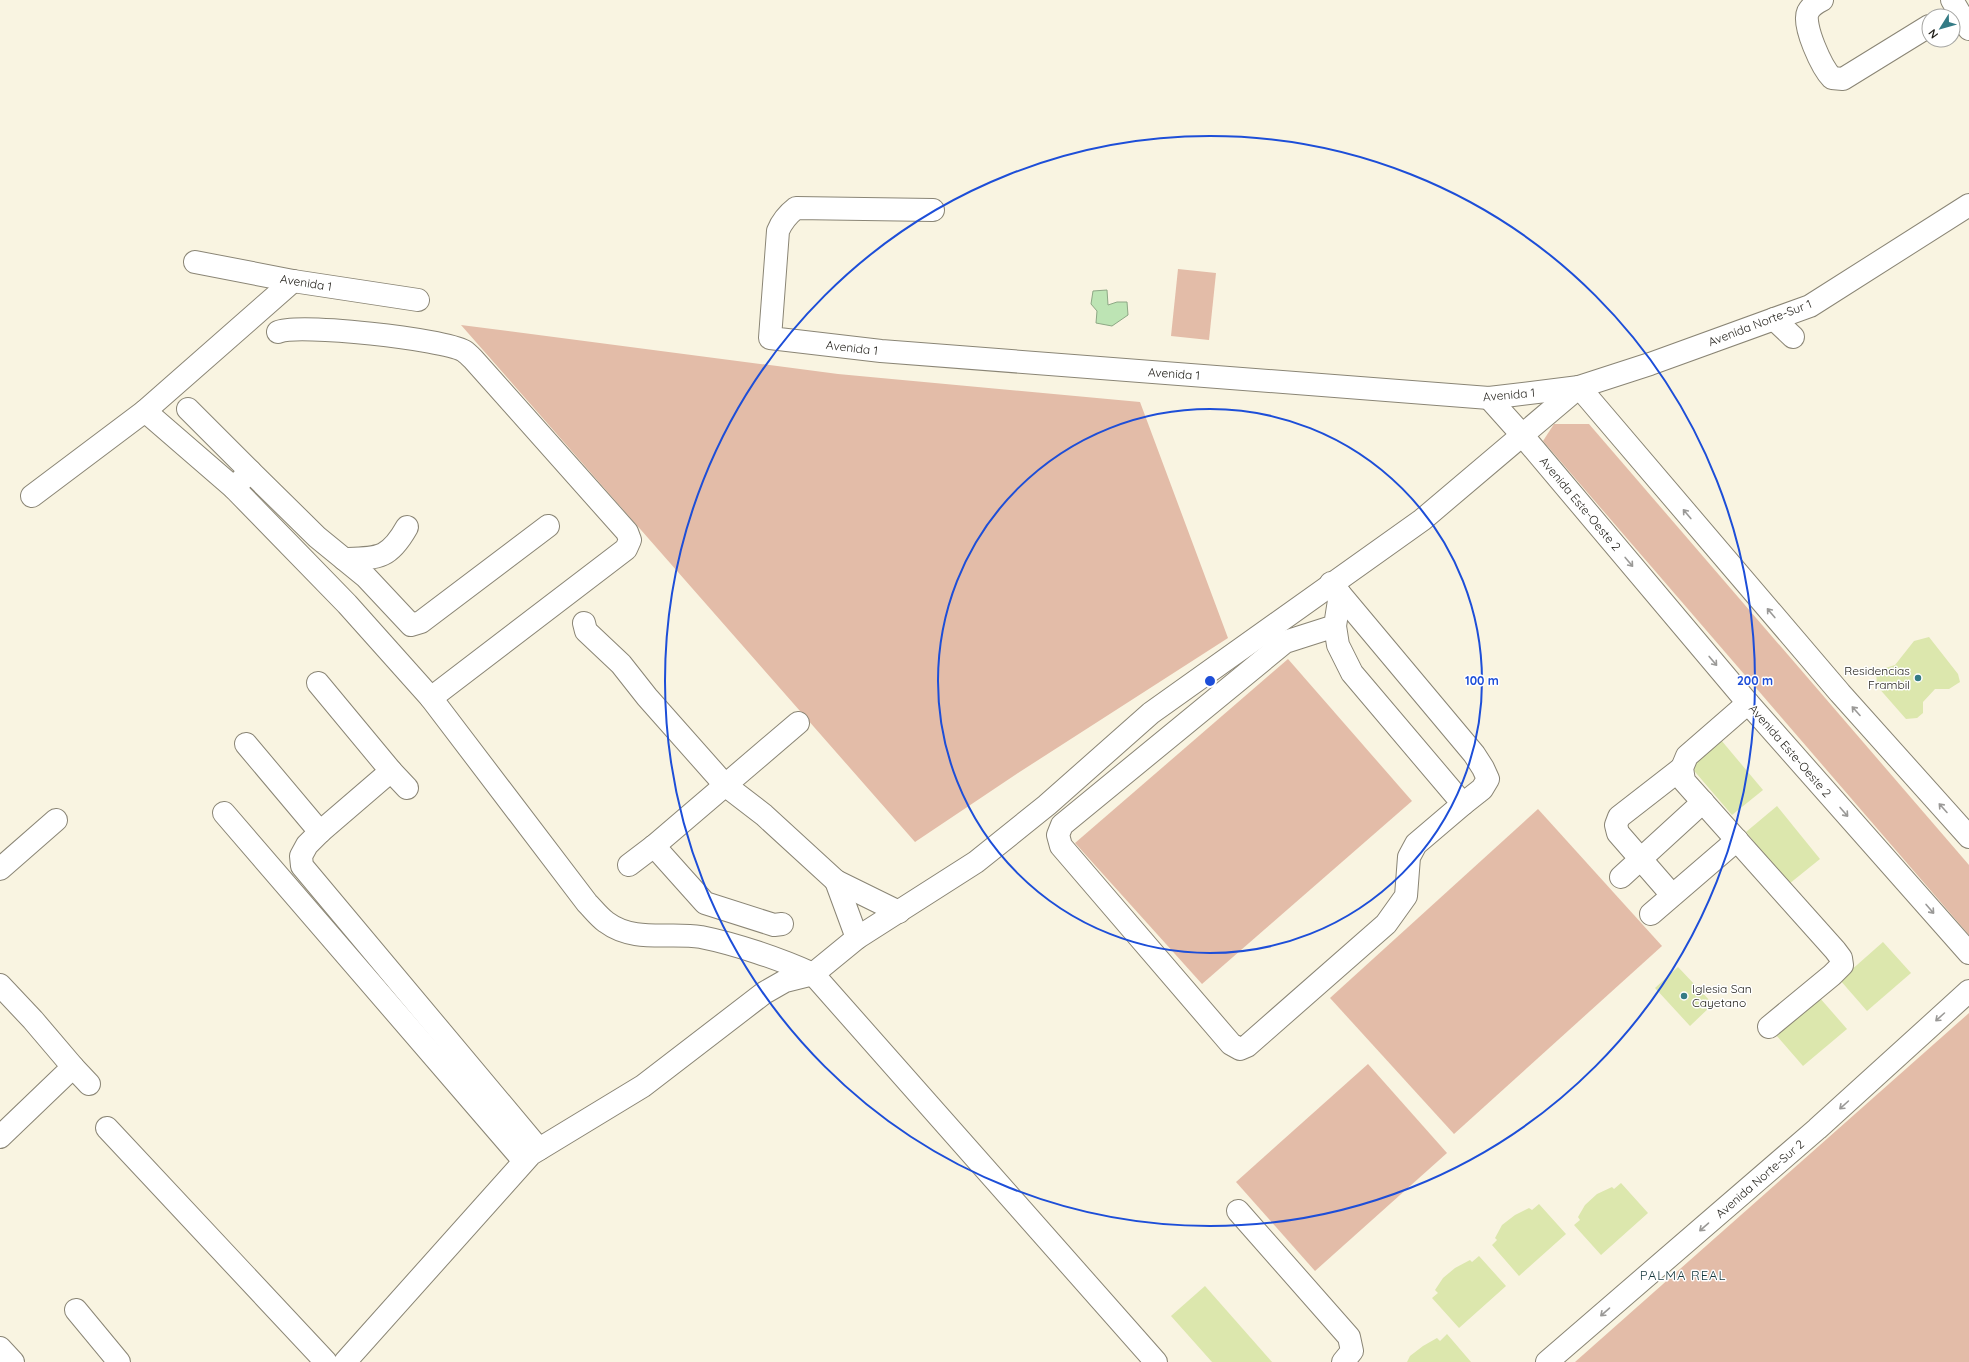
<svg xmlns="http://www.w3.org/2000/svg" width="1969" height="1362" viewBox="0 0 1969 1362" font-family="Quicksand,sans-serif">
  <rect width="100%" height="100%" fill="#f9f4e1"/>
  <g fill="#e3bca8">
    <polygon points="1178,269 1216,273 1209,340 1171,336"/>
    <polygon points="461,325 838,374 1140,402 1228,638 1018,773 915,842"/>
    <polygon points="1554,424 1589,424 1969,865 1969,935 1543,441"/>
    <polygon points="1288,659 1412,801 1202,984 1075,843"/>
    <polygon points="1538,809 1662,946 1454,1134 1330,998"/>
    <polygon points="1969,1013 1969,1362 1575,1362"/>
    <polygon points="1368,1064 1447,1153 1315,1271 1236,1182"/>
  </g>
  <polygon fill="#bde4b4" stroke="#8ea885" points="1107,290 1108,305 1117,302 1127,302 1128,315 1112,326 1096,323 1097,311 1091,304 1093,291"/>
  <g fill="#dce7ad">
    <polygon points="1929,637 1958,674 1960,682 1949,689 1935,689 1923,702 1923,713 1917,718 1906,719 1877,686 1876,671 1895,665 1914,641"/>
    <polygon points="1721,740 1763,790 1732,815 1690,766"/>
    <polygon points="1777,806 1820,859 1789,884 1746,832"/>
    <polygon points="1883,942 1911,973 1867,1011 1840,980"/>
    <polygon points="1678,967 1713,1004 1690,1026 1655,988"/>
    <polygon points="1819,997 1847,1029 1803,1066 1776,1035"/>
    <polygon points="1621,1183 1648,1213 1601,1255 1574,1225 1580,1220 1578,1217 1585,1205 1597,1194 1612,1187 1614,1189"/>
    <polygon points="1539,1204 1566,1234 1519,1276 1492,1245 1497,1240 1495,1238 1502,1225 1515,1215 1529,1208 1532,1210"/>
    <polygon points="1479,1256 1506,1286 1459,1328 1432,1298 1438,1293 1435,1290 1443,1278 1455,1268 1470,1260 1472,1262"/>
    <polygon points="1205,1286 1272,1362 1212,1362 1171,1316"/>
    <polygon points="1447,1334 1471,1362 1407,1362 1410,1356 1423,1346 1437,1338 1440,1341"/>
  </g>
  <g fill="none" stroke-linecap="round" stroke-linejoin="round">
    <g stroke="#8a8575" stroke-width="24">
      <g id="minor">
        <path d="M1822,0C1816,3 1811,6 1808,12C1802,25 1822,68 1832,78L1843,79L1929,26"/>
        <polyline points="1952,0 1969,29"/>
        <path d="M933,210L796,208C787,215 782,221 778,231L770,338L881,351L1489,398L1579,387L1650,364L1810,306L1969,205"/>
        <polyline points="195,262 293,281 418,300"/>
        <polyline points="1774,319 1793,337"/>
        <path d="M278,332C298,323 444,339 464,351C467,353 470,356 473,359L627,532L630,540L626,549L431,698"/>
        <polyline points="1579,387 1840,693 1969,837"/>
        <polyline points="1489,398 1523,436 1748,703 1969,953"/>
        <polyline points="188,409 250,471"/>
        <polyline points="145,411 293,281"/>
        <polyline points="234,488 250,471 317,537 366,577 411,625 421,622 548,526"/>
        <path d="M32,496L145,411L234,488L347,604L431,698L587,903C593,909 599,917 606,922C634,943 669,932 701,937C736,944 780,959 813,974L1156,1362"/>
        <path d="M344,559C379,558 389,559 407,527"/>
        <polyline points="1331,583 1340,594 1335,626 1338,645 1352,673 1463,804 1416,844 1409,857 1406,896 1386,924 1247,1046 1240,1049 1231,1044 1061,846 1058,835 1062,825 1285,642 1335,626"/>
        <polyline points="1340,594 1474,754 1483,768 1488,779 1482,789 1463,804"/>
        <polyline points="584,623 586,631 621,664 647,697 725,785 764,815 836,881 899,912"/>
        <polyline points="318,683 391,771 320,832 307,845 301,856 302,866 539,1149"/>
        <polyline points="1748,703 1687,756 1682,768 1684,781 1835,950 1841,958 1842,965 1832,975 1769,1027"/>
        <polyline points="246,744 320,832"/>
        <polyline points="391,771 407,788"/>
        <polyline points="224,813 524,1161"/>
        <polyline points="654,846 705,903 774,925 782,924"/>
        <polyline points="629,865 654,846 798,723"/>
        <polyline points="0,869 56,820"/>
        <polyline points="1621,877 1703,802"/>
        <polyline points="836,881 857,938"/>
        <polyline points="1672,895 1618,833 1616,825 1619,817 1682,768"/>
        <polyline points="1651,914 1737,840"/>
        <polyline points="0,985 33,1020 73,1067 0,1137"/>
        <polyline points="73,1067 89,1084"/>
        <polyline points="107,1128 326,1362"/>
        <polyline points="1238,1211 1349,1337 1352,1351 1343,1362"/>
        <polyline points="76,1310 119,1362"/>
        <polyline points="0,1348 13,1362"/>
        <polyline points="345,1362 531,1154 643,1086 764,993 785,981 813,974 857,938 976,862 1047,805 1151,713 1422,520 1579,387"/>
        <polyline points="1547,1362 1817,1129 1969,991"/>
      </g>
    </g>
    <use href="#minor" stroke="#fff" stroke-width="22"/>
  </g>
  <defs><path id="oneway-shaft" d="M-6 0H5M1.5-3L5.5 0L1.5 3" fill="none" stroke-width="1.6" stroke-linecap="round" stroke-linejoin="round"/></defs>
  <g stroke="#9a9997">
    <use href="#oneway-shaft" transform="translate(1687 514) rotate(-130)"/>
    <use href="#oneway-shaft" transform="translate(1629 562) rotate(50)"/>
    <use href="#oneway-shaft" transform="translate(1771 613) rotate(-130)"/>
    <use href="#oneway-shaft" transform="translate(1713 661) rotate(50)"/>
    <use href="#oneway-shaft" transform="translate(1856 711) rotate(-132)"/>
    <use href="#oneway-shaft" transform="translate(1943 808) rotate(-132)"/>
    <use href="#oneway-shaft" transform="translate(1844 812) rotate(49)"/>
    <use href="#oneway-shaft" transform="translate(1930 909) rotate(49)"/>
    <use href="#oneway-shaft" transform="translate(1940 1017) rotate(138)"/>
    <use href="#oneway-shaft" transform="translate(1844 1105) rotate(138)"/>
    <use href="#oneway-shaft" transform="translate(1704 1227) rotate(139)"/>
    <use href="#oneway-shaft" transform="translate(1605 1312) rotate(139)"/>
  </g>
  <g fill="none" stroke="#1d4ed8" stroke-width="2">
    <circle cx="1210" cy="681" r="272"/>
    <circle cx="1210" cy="681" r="545"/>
  </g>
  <g fill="#347b85" stroke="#fff" stroke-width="1.5">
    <circle cx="1918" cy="678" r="4"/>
    <circle cx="1684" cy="996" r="4"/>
  </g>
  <g text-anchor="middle" stroke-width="3" stroke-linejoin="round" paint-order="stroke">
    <g font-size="12" fill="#1f1d17" stroke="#fff">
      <text transform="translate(306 283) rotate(9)" y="4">Avenida 1</text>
      <text transform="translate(1760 323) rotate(-21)" y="4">Avenida Norte-Sur 1</text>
      <text transform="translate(852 348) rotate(7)" y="4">Avenida 1</text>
      <text transform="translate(1174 374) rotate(4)" y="4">Avenida 1</text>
      <text transform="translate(1509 395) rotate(-5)" y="4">Avenida 1</text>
      <text transform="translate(1580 504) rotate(50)" y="4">Avenida Este-Oeste 2</text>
      <text transform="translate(1790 751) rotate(49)" y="4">Avenida Este-Oeste 2</text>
      <text transform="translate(1760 1179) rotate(-41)" y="4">Avenida Norte-Sur 2</text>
    </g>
    <g font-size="12" fill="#1f1d17" stroke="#fff" text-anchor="end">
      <text x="1910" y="675">Residencias<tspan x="1910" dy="14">Frambil</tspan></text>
      <text x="1692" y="993" text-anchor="start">Iglesia San<tspan x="1692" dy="14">Cayetano</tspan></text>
    </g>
    <g font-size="13" letter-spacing="1" fill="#15373c" stroke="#fff">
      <text x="1683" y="1280">PALMA REAL</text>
    </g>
  </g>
  <circle cx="1210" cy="681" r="6" fill="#1d4ed8" stroke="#fff" stroke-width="2"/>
  <g font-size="12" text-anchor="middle" font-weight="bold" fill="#1d4ed8" stroke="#fff" stroke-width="3" stroke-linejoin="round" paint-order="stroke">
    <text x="1482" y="685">100 m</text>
    <text x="1755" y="685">200 m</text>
  </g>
  <g transform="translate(1941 28) rotate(233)"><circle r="19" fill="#ffffff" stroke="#a5a5a2"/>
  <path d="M0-3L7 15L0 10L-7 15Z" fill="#347b85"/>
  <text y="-6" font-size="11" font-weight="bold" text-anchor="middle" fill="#1f1d17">N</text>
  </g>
</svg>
